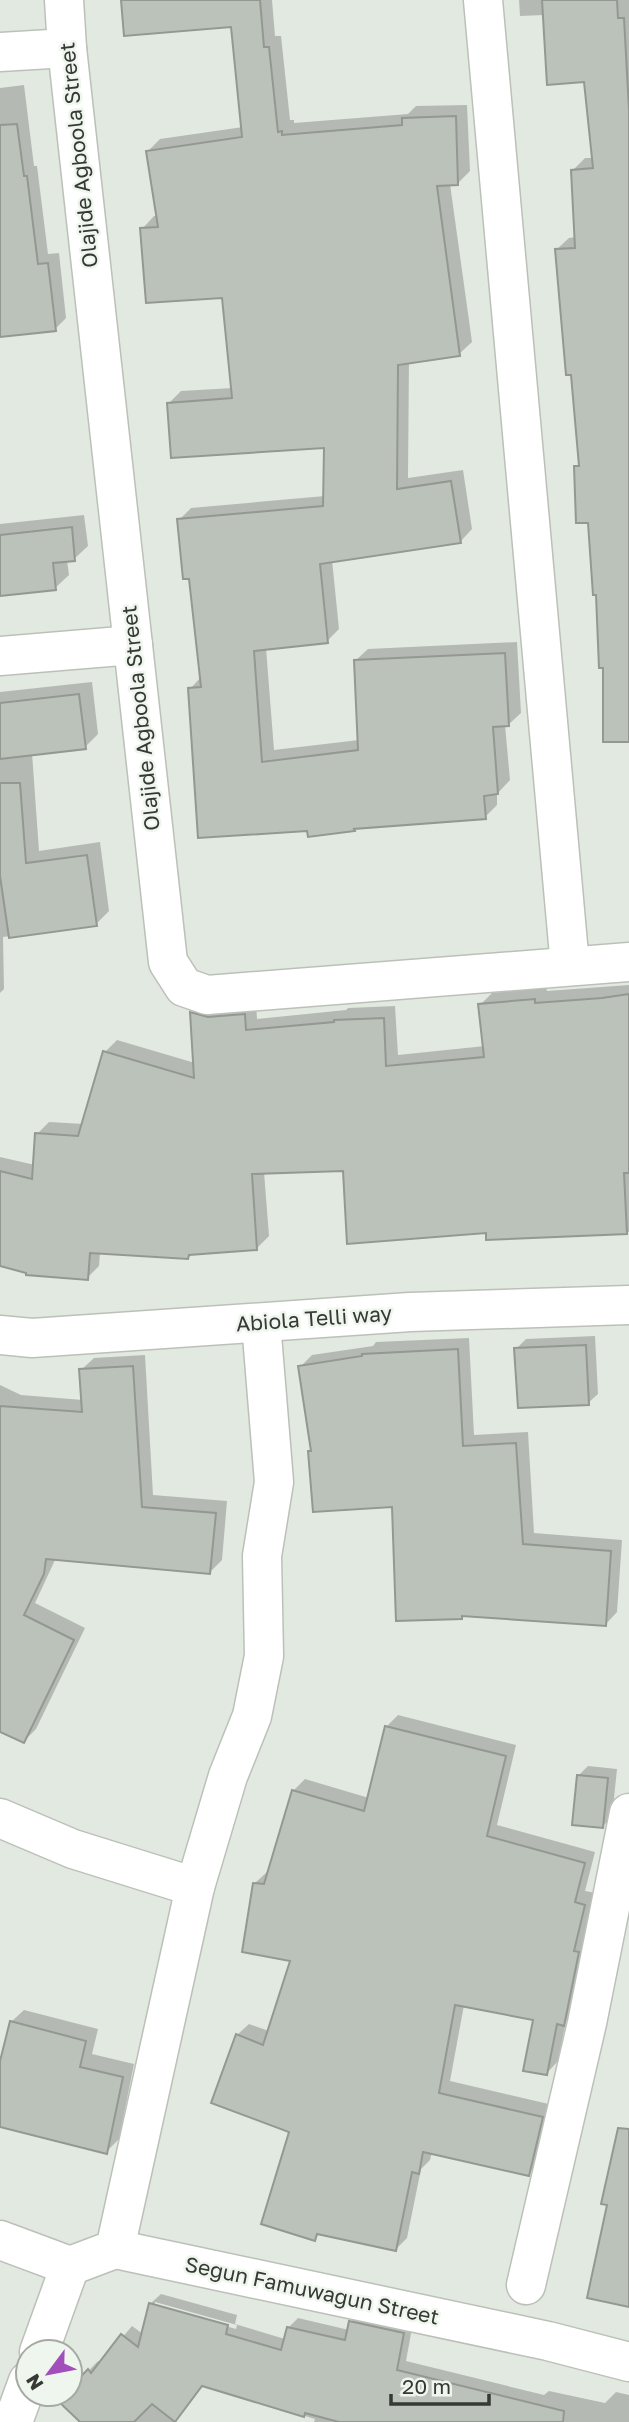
<svg xmlns="http://www.w3.org/2000/svg" width="629" height="2422" viewBox="0 0 629 2422" font-family="'Golos Text',sans-serif">
  <rect width="100%" height="100%" fill="#e2e9e0"/>
  <g fill="#0003" fill-rule="evenodd">
    <polygon points="122,0 272,0 275,36 281,36 290,120 294,120 294,123 408,114 416,106 467,105 470,171 458,183 450,184 472,342 459,354 409,361 408,478 463,470 472,529 460,542 332,560 339,629 327,641 266,648 274,750 359,740 355,661 368,649 517,642 521,713 508,725 505,725 510,780 497,794 497,805 485,817 357,827 354,830 309,829 190,689 201,677 190,577 179,520 191,508 325,496 326,446 169,403 181,391 233,388 224,296 142,229 154,216 158,216 148,151 160,139 243,127 232,26"/>
    <polygon points="519,0 629,0 629,740 605,667 590,521 576,467 580,463 573,373 556,250 569,238 576,237 573,170 585,158 594,158 585,81 544,15 520,16"/>
    <polygon points="24,85 34,166 37,166 48,254 59,253 66,318 55,329 0,335 0,88"/>
    <polygon points="84,515 88,546 74,559 67,560 69,575 55,588 0,594 0,524"/>
    <polygon points="92,682 98,734 85,747 32,753 39,851 100,842 109,911 96,924 3,937 4,989 0,993 0,692"/>
    <polygon points="629,985 629,1232 488,1238 487,1231 345,1169 264,1172 269,1236 257,1248 192,1253 188,1257 100,1252 99,1266 87,1278 0,1264 0,1157 35,1165 37,1134 49,1122 84,1124 105,1052 117,1040 195,1063 192,1013 204,1001 256,1003 257,1019 346,1010 348,1008 395,1006 398,1055 485,1046 480,1005 492,993 546,987 547,991"/>
    <polygon points="595,1336 598,1394 588,1403 516,1349 526,1339"/>
    <polygon points="469,1338 474,1435 528,1432 534,1533 622,1540 617,1612 606,1624 464,1615 461,1617 394,1505 313,1449 300,1367 312,1355 373,1346 376,1342"/>
    <polygon points="145,1355 153,1495 227,1501 222,1560 210,1572 55,1560 35,1603 85,1628 36,1729 24,1741 0,1730 0,1385 21,1395 83,1400 81,1370 94,1358"/>
    <polygon points="398,1715 516,1745 497,1825 595,1852 585,1891 596,1893 575,2012 566,2021 558,2061 547,2073 535,2018 464,2005 450,2081 553,2105 540,2162 528,2174 432,2152 430,2160 421,2169 407,2238 396,2249 320,2233 314,2239 291,2131 237,2035 249,2024 269,2031 292,1959 255,1883 267,1872 269,1872 293,1791 305,1779 369,1798 386,1727"/>
    <polygon points="588,1766 617,1769 612,1817 603,1826 578,1776"/>
    <polygon points="24,2010 98,2029 92,2054 134,2064 119,2139 106,2152 0,2125 0,2068 11,2022"/>
    <path d="M161,2294L237,2315L235,2324L285,2339L288,2328L298,2318L349,2330L351,2322L360,2312L413,2323L406,2361L544,2395L549,2391L605,2403L616,2392L629,2395V2422H314L315,2419L203,2385L175,2422H82L67,2394H70V2390L98,2361L101,2363L132,2326L143,2334L151,2303ZM155,2302L237,2325L236,2329L155,2306Z"/>
  </g>
  <g fill="#bbc2b9" stroke="#939991" stroke-width="2">
    <polygon points="121,0 260,0 264,47 269,47 278,132 282,131 282,135 402,125 402,118 456,116 458,185 437,186 460,356 398,365 397,489 451,481 461,543 320,564 328,643 254,651 262,762 358,750 354,660 505,653 509,726 493,727 498,794 484,796 486,819 354,829 355,831 308,837 307,831 198,838 188,688 201,687 189,579 183,579 177,519 323,506 324,448 171,458 167,403 232,398 222,298 146,303 140,228 158,227 146,151 242,137 231,27 124,36"/>
    <polygon points="542,0 617,0 618,18 624,18 629,110 629,742 603,742 603,668 599,668 596,595 593,595 588,523 576,523 574,466 579,466 571,375 566,375 555,249 575,248 571,170 593,168 584,82 547,85"/>
    <polygon points="17,124 24,176 27,176 38,264 48,263 56,331 0,337 0,125"/>
    <polygon points="72,527 75,561 53,563 56,590 0,596 0,535"/>
    <polygon points="79,694 86,749 0,759 0,703"/>
    <polygon points="0,783 20,783 26,863 87,855 97,926 9,938 0,876"/>
    <polygon points="629,994 629,1173 624,1173 627,1234 486,1240 486,1233 347,1244 343,1171 252,1174 257,1250 189,1255 188,1259 90,1253 88,1280 26,1275 26,1273 0,1266 0,1171 32,1179 35,1133 78,1136 103,1051 194,1078 190,1012 208,1017 245,1014 246,1030 334,1022 334,1020 384,1018 386,1066 484,1057 478,1004 535,999 535,1003 602,998"/>
    <polygon points="586,1345 589,1405 518,1408 514,1348"/>
    <polygon points="458,1349 463,1446 516,1443 523,1544 611,1551 606,1626 462,1616 462,1619 396,1621 392,1507 313,1512 308,1451 311,1451 298,1366 362,1356 362,1354"/>
    <polygon points="133,1366 142,1507 216,1513 210,1574 46,1559 44,1574 24,1615 74,1640 24,1743 0,1732 0,1406 82,1412 79,1369"/>
    <polygon points="385,1726 506,1756 487,1836 585,1863 575,1902 585,1905 574,1951 579,1952 564,2026 557,2024 547,2075 523,2071 533,2020 455,2005 439,2093 543,2117 529,2176 423,2152 419,2174 412,2172 396,2251 317,2234 315,2241 261,2224 289,2132 211,2103 236,2034 263,2045 290,1961 242,1952 253,1883 264,1884 292,1790 364,1811"/>
    <polygon points="577,1775 608,1778 603,1828 572,1825"/>
    <polygon points="10,2021 86,2041 80,2067 123,2077 107,2154 0,2127 0,2061"/>
    <polygon points="618,2128 629,2129 629,2307 587,2298 607,2205 601,2204"/>
    <polygon points="149,2303 228,2325 226,2334 281,2350 287,2327 345,2340 349,2321 404,2333 397,2370 564,2411 563,2422 339,2422 305,2413 304,2417 202,2386 175,2422 152,2404 134,2422 80,2422 58,2401 64,2394 70,2394 70,2388 88,2369 91,2373 121,2334 138,2347"/>
  </g>
  <g fill="none" stroke-linecap="round" stroke-linejoin="round">
    <g stroke="#bbc1b9" stroke-width="41">
      <g id="minor">
        <polyline points="64,0 67,48 168,962 184,987 207,995 629,962"/>
        <polyline points="483,0 570,966"/>
        <polyline points="0,52 67,48"/>
        <polyline points="0,656 133,645"/>
        <polyline points="0,1335 32,1338 410,1312 629,1305"/>
        <polyline points="0,1818 73,1849 195,1887"/>
        <polyline points="0,2240 70,2266 115,2249 548,2341 629,2362"/>
        <polyline points="115,2249 195,1887 228,1776 252,1716 264,1656 262,1556 274,1482 261,1323"/>
        <polyline points="526,2285 587,2023 629,1813"/>
        <polyline points="39,2352 70,2266"/>
        <polyline points="13,2422 28,2381"/>
      </g>
    </g>
    <use href="#minor" stroke="#fff" stroke-width="38"/>
  </g>
  <g text-anchor="middle" stroke-width="5" stroke-linejoin="round" paint-order="stroke">
    <g font-size="21" fill="#363935" stroke="#eff6ed">
      <text transform="translate(79 155) rotate(-96)" y="7">Olajide Agboola Street</text>
      <text transform="translate(141 718) rotate(-96)" y="7">Olajide Agboola Street</text>
      <text transform="translate(314 1319) rotate(-4)" y="7">Abiola Telli way</text>
      <text transform="translate(312 2291) rotate(12)" y="7">Segun Famuwagun Street</text>
    </g>
  </g>
  <g transform="translate(49 2373) rotate(238)"><circle r="33" fill="#eff6ed" stroke="#a5aaa3" stroke-width="2"/>
  <path d="M0-5L12 26L0 18L-12 26Z" fill="#a24ebd"/>
  <text y="-10" font-size="19" font-weight="bold" text-anchor="middle" fill="#363935">N</text>
  </g>
  <path d="M391 2394v10h98v-10" fill="none" stroke="#363935" stroke-width="3.5"/>
  <text x="402" y="2394" font-size="21" fill="#363935" stroke="#eff6ed" stroke-width="5" paint-order="stroke">20 m</text>
</svg>
